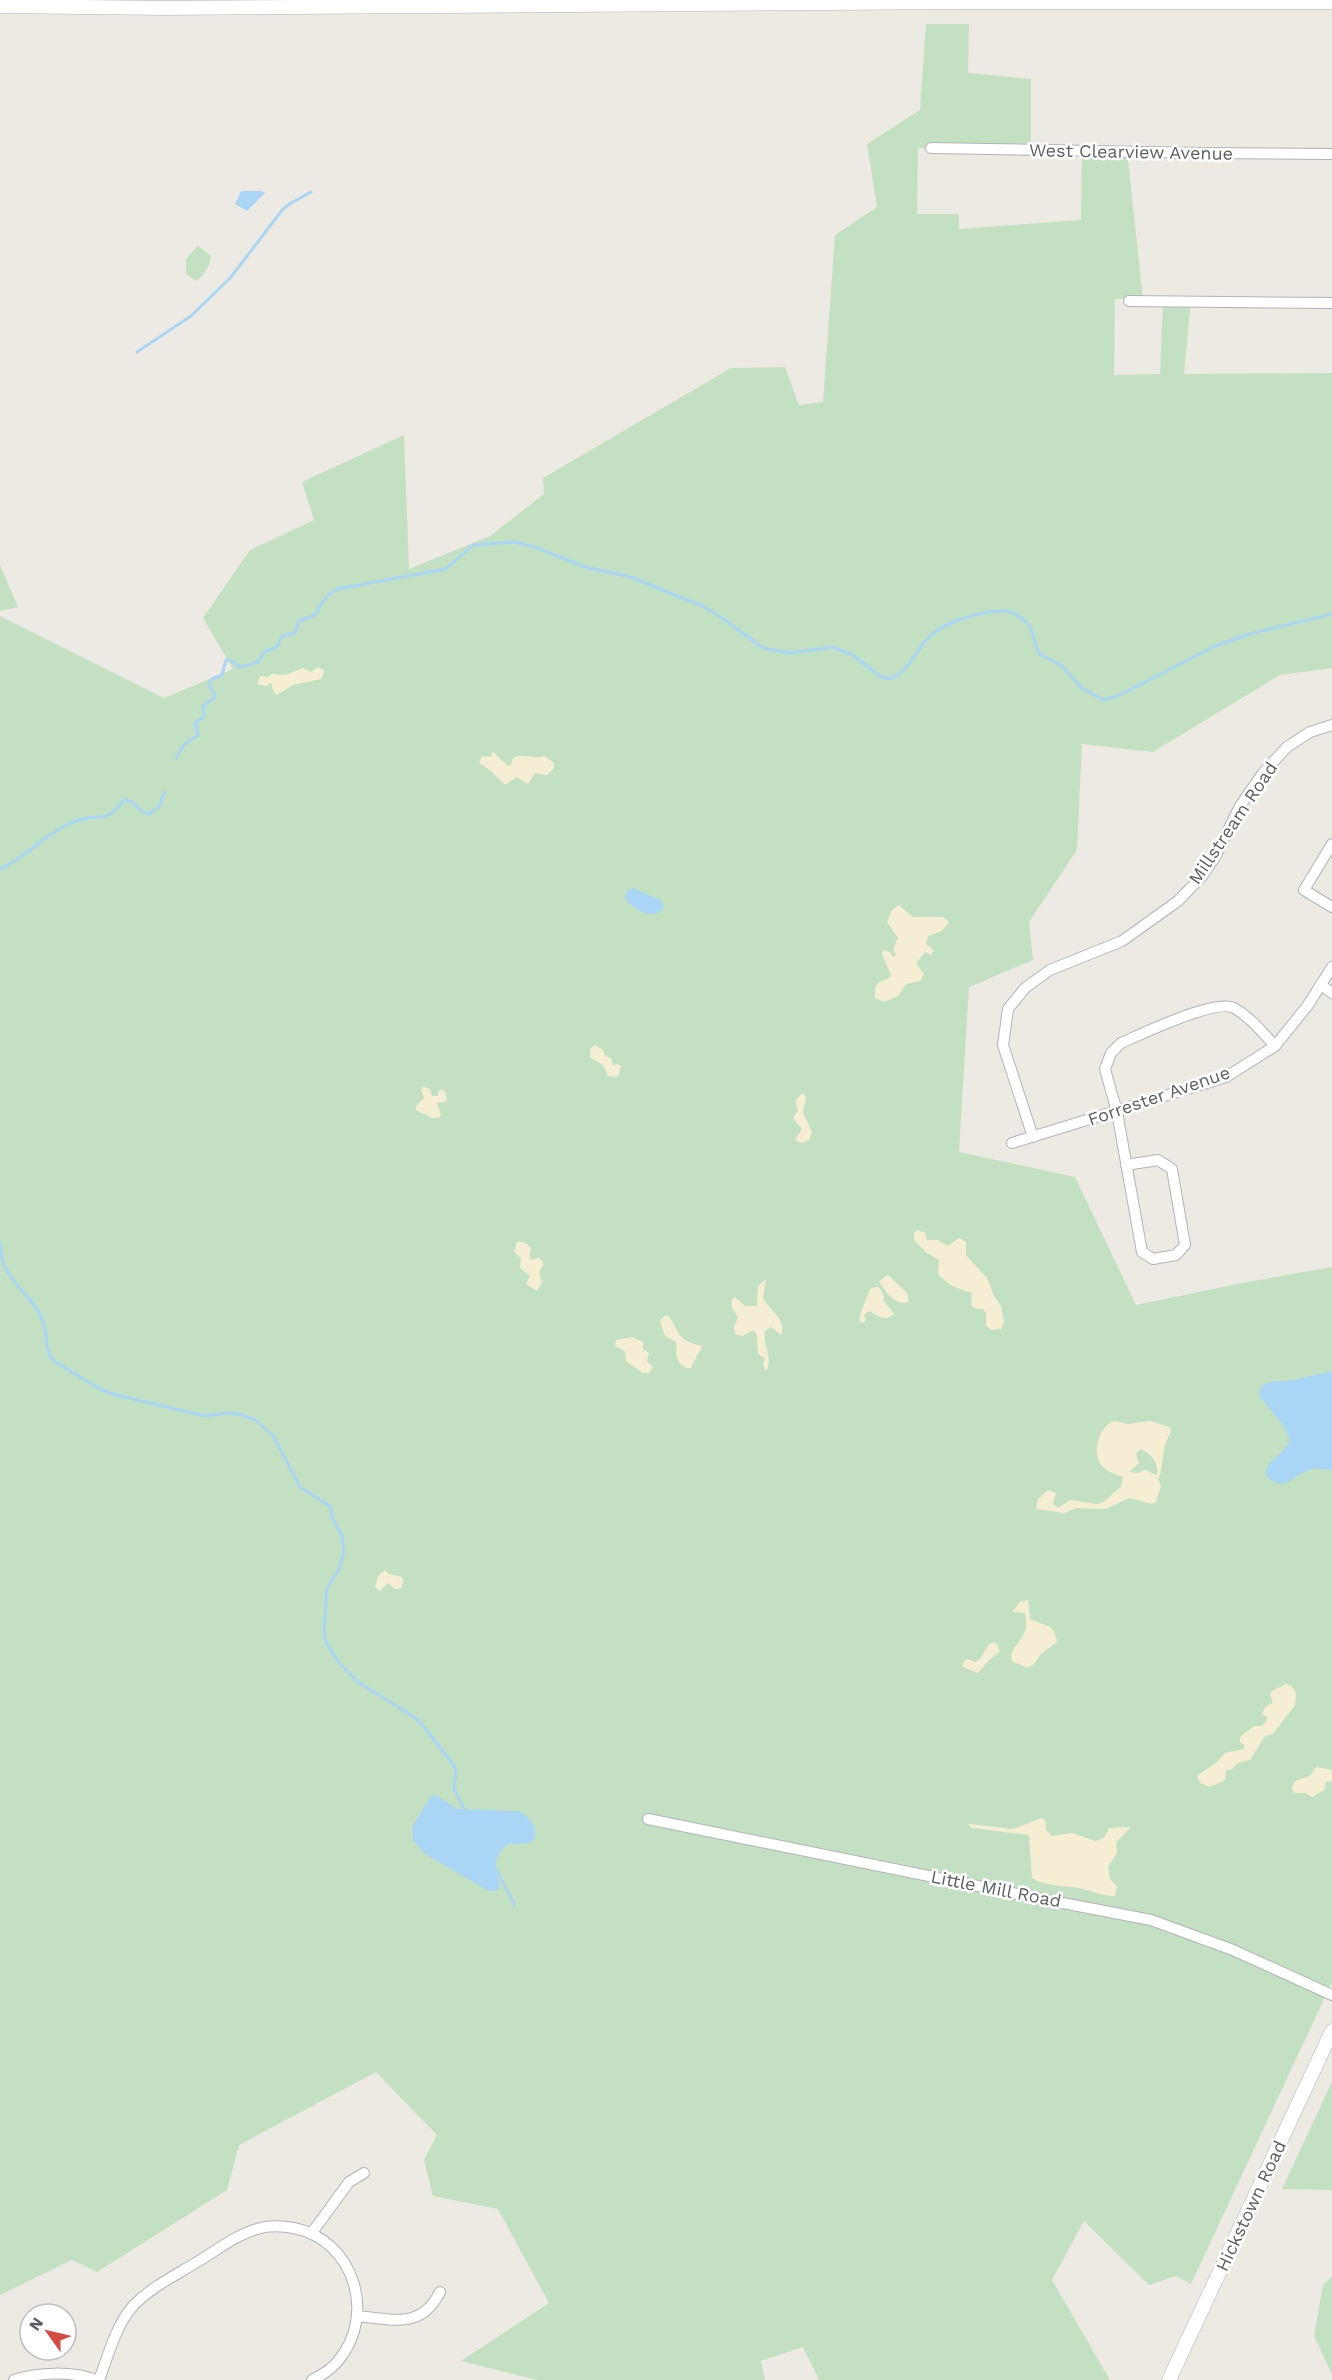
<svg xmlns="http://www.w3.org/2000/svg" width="1332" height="2380" viewBox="0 0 1332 2380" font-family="'Work Sans',sans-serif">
  <rect width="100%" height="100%" fill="#eceae3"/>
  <g fill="#c3e1c2">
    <polygon points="926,24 969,24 968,73 1031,79 1031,156 918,148 917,214 959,214 959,229 1081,220 1082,151 1127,150 1143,299 1115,299 1114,375 1160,374 1163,301 1191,300 1184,374 1332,373 1332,668 1280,675 1153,752 1082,744 1077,850 1029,922 1033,960 969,987 959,1152 1075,1177 1136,1305 1242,1283 1332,1267 1332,1982 1191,2284 1176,2276 1149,2285 1084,2221 1052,2280 1110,2380 819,2380 803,2347 761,2361 765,2380 537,2380 461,2361 549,2303 498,2209 433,2196 424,2160 437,2135 376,2072 239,2145 227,2190 97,2272 72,2260 0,2295 0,616 164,698 233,669 203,618 250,550 314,520 302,482 404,435 409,569 490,536 544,494 543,478 731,368 785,367 799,405 823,402 835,235 877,207 867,144 920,110"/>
    <path d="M198,246L211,256C211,264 203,277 196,281L186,274V259Z"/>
    <polygon points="0,565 18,607 0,611"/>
    <polygon points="1332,2082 1332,2190 1282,2189"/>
    <polygon points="1332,2277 1332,2374 1314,2336 1323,2285"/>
  </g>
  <g fill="#f5eed5" fill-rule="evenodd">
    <polygon points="318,667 325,671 321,679 293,685 277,695 274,693 271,683 265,686 257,684 260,676 268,677 272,674 285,675 303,668 311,672"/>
    <path d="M493,752L508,766L511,765L513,758C525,753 533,760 545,756L554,763V768L547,775L535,773L528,784L516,777L507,784H504L490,770L479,763L482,756L492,757L491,754Z"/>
    <polygon points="899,905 913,917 943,917 949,922 942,931 928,936 926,944 934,950 931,955 925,952 916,963 924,974 920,981 906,984 898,996 884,1002 875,998 875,988 878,983 889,978 891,975 882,954 883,950 890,952 893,957 896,955 893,949 898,938 887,922 892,910"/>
    <polygon points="595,1045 603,1050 605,1056 611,1058 613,1066 618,1064 621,1066 618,1077 608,1076 603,1065 590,1057 590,1049"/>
    <polygon points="423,1087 430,1089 432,1096 438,1096 439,1090 442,1089 446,1094 447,1101 437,1103 441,1115 439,1118 432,1118 416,1110 416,1106 424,1098 421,1090"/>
    <polygon points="802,1093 806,1096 803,1113 812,1132 809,1140 802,1143 795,1140 802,1129 793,1118 798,1111 795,1101"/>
    <polygon points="918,1230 925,1233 927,1240 937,1240 948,1246 959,1238 966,1242 966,1255 987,1278 994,1296 1001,1306 1004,1322 1001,1329 991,1330 986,1325 986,1313 983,1309 976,1309 971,1305 972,1293 952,1286 938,1275 939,1260 927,1253 914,1240 914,1232"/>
    <path d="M517,1242C523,1241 529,1244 531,1249L529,1257L531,1260L539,1258L542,1260L543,1265L539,1272L542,1282L537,1291L526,1284L530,1276L520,1268L521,1258L514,1252Z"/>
    <path d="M888,1275L907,1293L909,1302C894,1306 886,1292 879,1281Z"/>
    <path d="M766,1279L763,1298C770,1311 787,1319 781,1335L771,1327L765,1331C762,1346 774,1357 766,1371L763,1365L765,1359L758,1354L757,1335L754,1330L742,1336L735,1334L734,1327L738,1317L732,1308L731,1300L735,1297L745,1306H757L758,1286Z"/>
    <path d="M875,1287H879L884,1297L883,1300L894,1314C884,1322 879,1316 869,1311L864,1315L866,1320L862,1323L859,1321L861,1312L870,1289Z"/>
    <path d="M664,1316H669C681,1336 678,1340 702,1346C702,1348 693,1362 691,1368H686C674,1362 677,1352 676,1342L665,1336L660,1322L662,1318Z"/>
    <polygon points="632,1337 643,1342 643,1349 649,1353 647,1361 653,1367 649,1373 642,1373 626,1361 625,1351 615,1346 616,1340"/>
    <path d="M1114,1421L1128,1424L1150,1421L1170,1427L1171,1432C1159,1451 1166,1462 1158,1480L1161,1486L1156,1502L1152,1504L1129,1498L1106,1509L1076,1508L1064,1513L1036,1509L1038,1499L1048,1490L1056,1493L1053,1504L1058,1508L1070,1500L1097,1504L1103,1502L1121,1487L1123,1477C1115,1474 1105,1471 1100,1463C1092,1449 1100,1426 1114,1421ZM1140,1449C1151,1453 1159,1463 1157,1475L1145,1470L1138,1473L1129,1472L1139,1463L1136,1454Z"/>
    <polygon points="385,1570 389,1574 402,1577 403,1582 401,1588 395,1589 388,1583 380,1591 375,1587 378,1576"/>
    <path d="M1028,1600L1030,1619C1045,1627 1054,1622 1057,1642L1041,1654L1033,1665L1027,1668L1012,1661L1011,1655C1019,1636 1030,1636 1025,1613L1012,1612L1020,1602Z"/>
    <path d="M993,1642L997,1644L1000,1652L989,1660L978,1673L963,1667V1663L967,1659L975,1662C985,1658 983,1647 993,1642Z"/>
    <polygon points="1286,1684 1292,1686 1296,1694 1295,1705 1273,1734 1265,1736 1250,1760 1238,1763 1232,1769 1226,1771 1225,1780 1210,1787 1200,1783 1197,1776 1216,1763 1225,1753 1244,1749 1245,1746 1240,1742 1240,1737 1254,1726 1262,1726 1266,1722 1267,1717 1262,1714 1265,1707 1273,1703 1270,1694 1272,1691"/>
    <polygon points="1316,1767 1332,1770 1332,1781 1326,1782 1324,1790 1312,1797 1306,1793 1294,1793 1292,1787 1295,1781 1310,1776"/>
    <path d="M1042,1818L1046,1822V1830L1052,1836L1072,1833L1095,1841L1104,1838L1109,1828L1131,1827L1116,1842L1117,1853L1108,1867L1110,1879L1117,1886L1115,1896C1103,1896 1094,1892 1083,1889C1066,1885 1047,1887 1032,1878L1029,1835L973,1828L970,1827L969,1824L1013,1829Z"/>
  </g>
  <g fill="#abd5f4">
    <polygon points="241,191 261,191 265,193 247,211 235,204"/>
    <path d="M633,888L660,900L664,906C657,924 632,909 625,898L627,891Z"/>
    <path d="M1332,1371V1470C1326,1470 1318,1468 1312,1469C1294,1473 1284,1497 1265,1474C1268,1459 1284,1454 1290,1441L1284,1426L1260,1397L1259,1390L1263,1385L1269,1382L1294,1380Z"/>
    <path d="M436,1795L457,1809L518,1811C528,1814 542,1832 532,1841C526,1845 515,1843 508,1844C492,1857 495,1869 500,1887L496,1891L487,1890L425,1854L413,1840L412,1827L431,1796Z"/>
  </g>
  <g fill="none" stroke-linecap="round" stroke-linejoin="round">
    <g stroke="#abd5f4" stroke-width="3">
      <polyline points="137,352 191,316 231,277 283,209 291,203 311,192"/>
      <path d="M176,758L184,745L198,735L195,723L204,717L203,705L213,699L215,695L208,684L212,679L222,675L226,660H230L240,667L258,662L264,652L277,647L282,636L295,633L299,621L315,615C321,604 325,595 337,589L446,569L473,545L514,542L535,547L585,567L631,577L702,606L718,615L763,648L790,653L832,647L851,654L880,676L888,679C909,673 915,651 929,637C946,621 981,611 1004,611C1013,611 1022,618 1028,624C1035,633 1033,646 1040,654L1062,666L1082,688L1103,700L1120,695L1213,647L1249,634L1332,614"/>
      <path d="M0,869C28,856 50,829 79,820C106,812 103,826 124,800C135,799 138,813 149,814L159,806L165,792"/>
      <path d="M0,1242C1,1250 1,1258 4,1265C13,1286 34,1298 42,1319C48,1332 44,1354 55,1362L102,1390L116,1395L205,1416L226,1413L239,1414L256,1420L274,1437L300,1487L331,1507L332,1517L342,1536L344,1552L339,1569L327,1588L324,1632L326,1642L340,1664L358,1682L414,1717L424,1727L453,1764L456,1771L454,1788L465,1811"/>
      <polyline points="493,1864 515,1905"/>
    </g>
    <g stroke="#b0b3b7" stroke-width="12">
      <g id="minor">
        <polyline points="931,148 1200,153 1332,154"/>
        <polyline points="1129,301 1332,303"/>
        <polyline points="1332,844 1304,890 1332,907"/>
        <polyline points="1321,985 1332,993"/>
        <polyline points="1033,1137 1003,1045 1008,1009 1025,988 1050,970 1122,941 1178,901 1203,875 1215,857 1240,806 1263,773 1287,747 1310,732 1332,725"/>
        <polyline points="1012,1143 1226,1077 1275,1046 1308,1005 1332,967"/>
        <path d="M1126,1165L1158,1160L1172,1169L1185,1245L1176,1255L1153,1259L1142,1252L1117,1112L1105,1069L1111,1053L1121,1043C1142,1034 1216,998 1234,1008C1250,1017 1263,1033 1275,1046"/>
        <polyline points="648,1819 1042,1899 1151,1920 1233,1950 1332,1995"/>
        <polyline points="311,2234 349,2182 364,2173"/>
        <path d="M357,2316C392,2319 421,2330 440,2292"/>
        <path d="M14,2380C38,2372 73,2371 96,2380"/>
        <path d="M99,2380C108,2356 116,2325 133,2306C151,2287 176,2275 197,2262C217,2250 236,2235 257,2229C269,2225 282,2226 294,2228C354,2240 377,2315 338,2361C331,2370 322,2375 312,2380"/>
      </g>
    </g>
    <g stroke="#b0b3b7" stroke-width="15">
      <g id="tertiary">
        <polyline points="0,6 165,8 964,2 1332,2"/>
        <polyline points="1169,2380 1332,2031"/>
      </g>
    </g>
    <use href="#minor" stroke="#fff" stroke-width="10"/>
    <use href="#tertiary" stroke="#fff" stroke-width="14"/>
  </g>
  <g text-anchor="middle" stroke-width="5" stroke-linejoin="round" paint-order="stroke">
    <g font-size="18" fill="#5b5e62" stroke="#fff">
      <text transform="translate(1131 152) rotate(1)" y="6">West Clearview Avenue</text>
      <text transform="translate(1233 823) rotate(-56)" y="6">Millstream Road</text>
      <text transform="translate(1159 1096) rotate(-19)" y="6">Forrester Avenue</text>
      <text transform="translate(996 1889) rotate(11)" y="6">Little Mill Road</text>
      <text transform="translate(1251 2206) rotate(-65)" y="6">Hickstown Road</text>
    </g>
  </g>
  <g transform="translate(48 2332) rotate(304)"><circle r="28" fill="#ffffff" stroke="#bdbfc0" stroke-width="1.5"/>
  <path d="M0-4.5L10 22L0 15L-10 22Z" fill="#d44c41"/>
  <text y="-9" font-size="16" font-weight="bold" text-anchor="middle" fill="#5b5e62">N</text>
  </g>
</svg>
